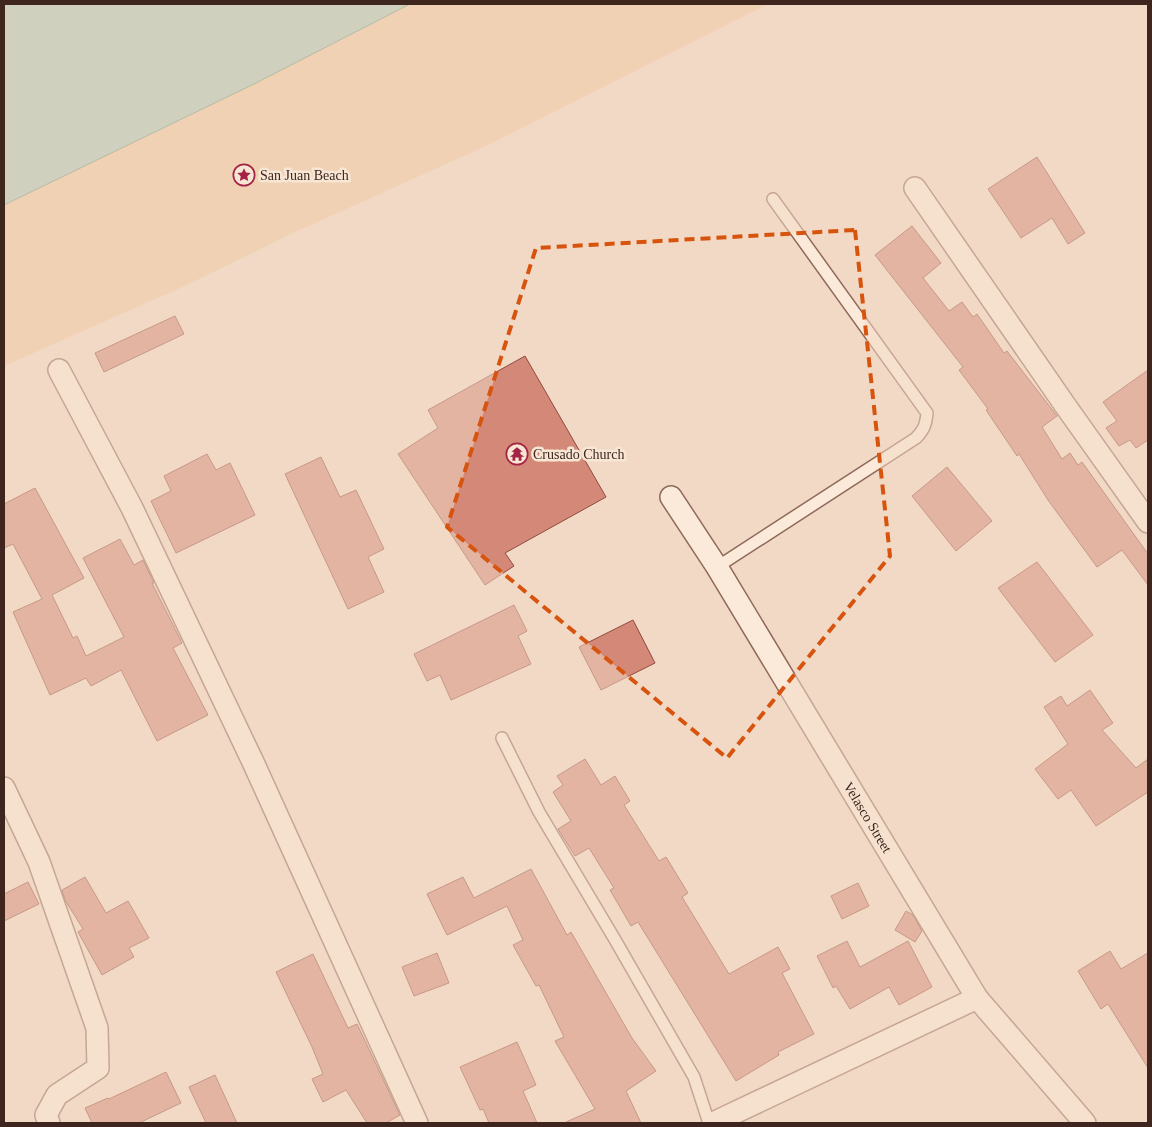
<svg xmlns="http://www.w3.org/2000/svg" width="1152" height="1127" viewBox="0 0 1152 1127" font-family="'Times New Roman',serif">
  <rect width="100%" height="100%" fill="#f2d9c5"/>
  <polygon fill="#efc7a0" points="410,4 768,4 488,145 291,234 189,284 4,366 4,205 256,83"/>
  <polygon fill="#a7c5b5" stroke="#6c9481" points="4,4 410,4 256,83 4,205"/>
  <g fill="#d38878" stroke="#904a3d">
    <polygon points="1037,157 1085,233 1068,244 1052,218 1021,238 988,189"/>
    <polygon points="912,226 941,263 923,278 949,311 962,302 973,317 977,314 1004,353 1007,351 1054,412 1057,416 1042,427 1062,459 1070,453 1078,465 1082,462 1148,554 1148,585 1122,550 1097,567 1048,500 1019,454 1017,456 986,410 988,409 959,370 963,367 875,255"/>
    <polygon points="175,316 184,334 104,372 95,353"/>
    <polygon points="525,356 606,497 505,553 514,566 485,585 398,454 438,428 428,410"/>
    <polygon points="1148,370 1148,440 1136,448 1130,440 1119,446 1106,428 1117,421 1103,402"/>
    <polygon points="207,454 216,470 230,463 255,515 176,553 151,501 171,491 164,476"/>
    <polygon points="321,457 340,497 356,490 384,549 368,557 384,592 348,609 285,474"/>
    <polygon points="947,467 992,521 956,551 912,496"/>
    <polygon points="35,488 84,578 52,595 73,638 77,636 86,656 124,637 83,558 120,539 134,565 143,560 154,583 152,583 182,643 173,648 208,715 157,741 121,670 91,686 86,678 50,695 13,612 42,599 13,544 4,548 4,504"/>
    <polygon points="1037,562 1093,635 1055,662 998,588"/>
    <polygon points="514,605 527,631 518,636 531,664 451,700 440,675 427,681 414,654"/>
    <polygon points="633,620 655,663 601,690 579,647"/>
    <polygon points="1090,690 1113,723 1102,730 1136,768 1148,759 1148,792 1096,826 1071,790 1058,799 1035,769 1068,744 1044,707 1061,696 1067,706"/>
    <polygon points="585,759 601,785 615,776 630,801 624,805 659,861 666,857 688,893 682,897 729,974 778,947 790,969 782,973 814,1034 778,1052 779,1055 736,1081 638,922 631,926 610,890 614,888 589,848 575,856 558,829 571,821 553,792 563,785 557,776"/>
    <polygon points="531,869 567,935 571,932 632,1038 656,1071 626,1091 641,1123 564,1123 595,1109 555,1041 564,1037 539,985 536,986 513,945 523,940 507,906 447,935 427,894 463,877 474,898"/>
    <polygon points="85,877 106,913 128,901 149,938 129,948 134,957 102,975 78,932 83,929 65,900 62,890"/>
    <polygon points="28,882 39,904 4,921 4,894"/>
    <polygon points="858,883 869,906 842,919 831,896"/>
    <polygon points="906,911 913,915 922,931 915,942 895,930"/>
    <polygon points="847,941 860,967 908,941 932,987 899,1005 889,987 850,1009 836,986 833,988 817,956"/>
    <polygon points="1110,951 1121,969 1148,953 1148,1068 1108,1004 1101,1009 1078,971"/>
    <polygon points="437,953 449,983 414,996 402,967"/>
    <polygon points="313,954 348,1028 357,1024 400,1115 386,1123 367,1123 346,1090 323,1102 312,1079 323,1074 312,1047 276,972"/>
    <polygon points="517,1042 536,1085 523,1091 537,1123 489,1123 483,1109 480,1110 460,1067"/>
    <polygon points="166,1072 181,1103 139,1123 92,1123 85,1108 108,1098 109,1099"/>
    <polygon points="215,1075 237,1123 206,1123 189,1087"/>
  </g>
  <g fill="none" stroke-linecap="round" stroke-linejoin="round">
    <g stroke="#8f6959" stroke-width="14">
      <g id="lane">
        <path d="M717,567L916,438C924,430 926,424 927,413L773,199"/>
        <polyline points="502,738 539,812 614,938 694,1077 709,1123"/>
      </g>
    </g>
    <g stroke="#8f6959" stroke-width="24">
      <g id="street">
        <polyline points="915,188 1067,408 1148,522"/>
        <polyline points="59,370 132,508 253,762 417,1123"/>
        <path id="s1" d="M671,497L717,567L977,998L1085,1123"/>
        <polyline points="4,788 39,862 97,1028 98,1068 57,1095 46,1115 49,1123"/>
        <polyline points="713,1123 977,998"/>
      </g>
    </g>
    <use href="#lane" stroke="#fbe9d9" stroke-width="11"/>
    <use href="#street" stroke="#fbe9d9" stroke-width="21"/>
  </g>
  <path d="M0 0H1152V1127H0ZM855,230L890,556L727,758L447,527L536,248Z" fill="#f2d9c5" fill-opacity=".55" fill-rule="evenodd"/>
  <path fill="none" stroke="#d7540e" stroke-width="4" stroke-dasharray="10 6" stroke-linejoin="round" d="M855,230L890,556L727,758L447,527L536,248Z"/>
  <defs>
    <g id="sight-ring" transform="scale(1.125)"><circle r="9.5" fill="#f8e6d5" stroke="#a32444" stroke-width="1.5"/><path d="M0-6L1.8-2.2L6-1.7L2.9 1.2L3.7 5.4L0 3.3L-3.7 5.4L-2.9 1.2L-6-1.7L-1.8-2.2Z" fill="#a32444"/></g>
    <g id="temple-ring" transform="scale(1.125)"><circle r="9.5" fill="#f8e6d5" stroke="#a32444" stroke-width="1.5"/><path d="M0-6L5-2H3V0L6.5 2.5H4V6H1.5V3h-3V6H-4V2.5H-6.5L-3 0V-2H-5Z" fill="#a32444"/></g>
  </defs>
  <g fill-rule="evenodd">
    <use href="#sight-ring" x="244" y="175"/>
    <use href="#temple-ring" x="517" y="454"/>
  </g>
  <g text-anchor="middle" stroke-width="5" stroke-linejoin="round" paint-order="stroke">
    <g font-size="14" fill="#3e261e" stroke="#f8e6d5" text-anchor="start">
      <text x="260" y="180">San Juan Beach</text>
      <text x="533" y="459">Crusado Church</text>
    </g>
    <g font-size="14" fill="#3e261e" stroke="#f8e6d5">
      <text dy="5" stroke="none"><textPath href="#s1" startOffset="376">Velasco Street</textPath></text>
    </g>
  </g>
  <rect width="1152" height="1127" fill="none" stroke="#3e261e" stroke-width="10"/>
</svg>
